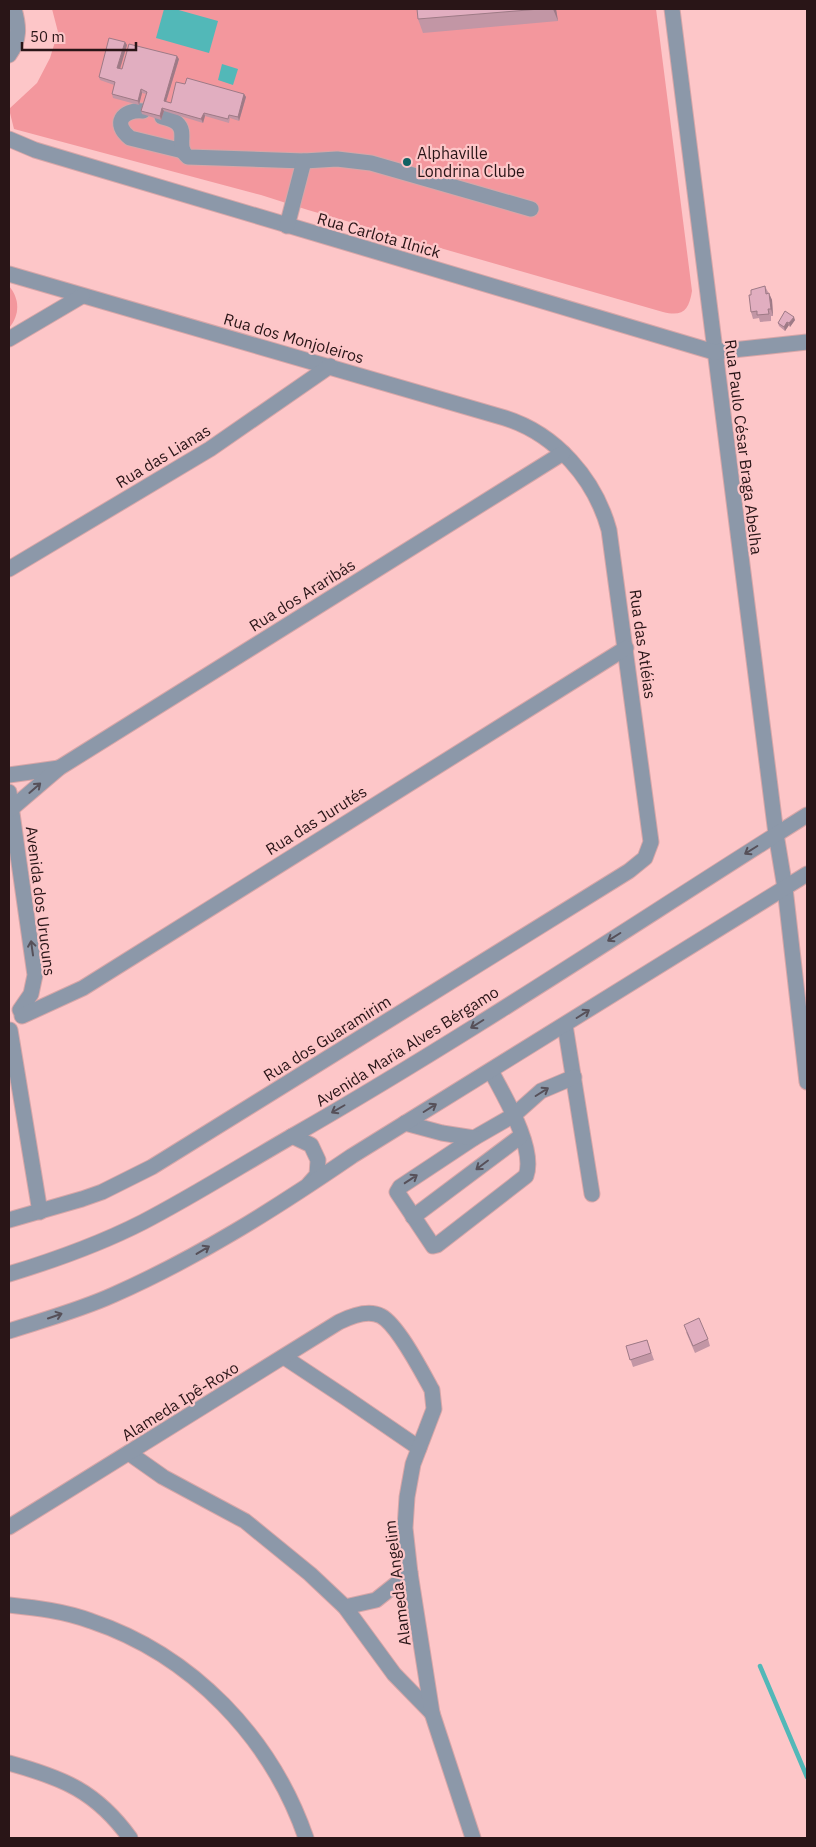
<svg xmlns="http://www.w3.org/2000/svg" width="816" height="1847" viewBox="0 0 816 1847" font-family="'IBM Plex Sans',sans-serif">
  <rect width="100%" height="100%" fill="#fdc6c8"/>
  <g fill="#f3979d">
    <path d="M52,9H656L692,291C689,310 683,317 663,312L308,210L261,195L14,129L9,109L37,83L50,58L58,32Z"/>
    <path d="M9,286C20,299 20,315 9,328Z"/>
  </g>
  <g fill="#52b8b8">
    <polygon points="164,9 175,9 218,21 209,53 156,38"/>
    <polygon points="222,64 238,69 233,85 218,80"/>
  </g>
  <g fill="none" stroke-linecap="round" stroke-linejoin="round">
    <polyline stroke="#52b8b8" stroke-width="4.5" points="760,1666 807,1777"/>
    <g stroke="#d7a6a8" stroke-width="17">
      <g id="minor">
        <polyline points="672,9 776,834 785,888 807,1082"/>
        <path d="M9,55C20,40 19,26 14,9"/>
        <path d="M143,111C122,109 112,124 130,138L183,151"/>
        <path d="M162,117C167,118 173,120 177,123C188,133 175,147 188,157L304,161L337,159L371,163L531,209"/>
        <polyline points="9,139 35,150 714,352 807,342"/>
        <polyline points="287,226 304,161"/>
        <path d="M9,274L505,418C556,434 595,479 609,530L651,842L645,858L629,871L152,1167L102,1192L82,1199L9,1220"/>
        <polyline points="9,339 82,296"/>
        <polyline points="9,569 210,449 330,366"/>
        <polyline points="9,775 59,768"/>
        <polyline points="9,792 35,975 31,994 20,1010"/>
        <polyline points="11,809 59,768 563,453"/>
        <polyline points="22,1016 83,988 626,648"/>
        <polyline points="565,1025 592,1194"/>
        <polyline points="10,1030 40,1212"/>
        <path d="M491,1071C504,1096 536,1148 526,1176L437,1245L433,1246L397,1192L400,1187L474,1138L514,1115L541,1091L574,1077"/>
        <polyline points="405,1123 442,1133 474,1138"/>
        <polyline points="292,1136 311,1145 318,1160 317,1175 309,1184"/>
        <polyline points="413,1217 521,1136"/>
        <path d="M9,1274C55,1260 100,1244 143,1222C195,1195 245,1163 296,1134C470,1034 637,922 807,815"/>
        <path d="M9,1331C43,1320 80,1310 113,1295C197,1258 276,1208 352,1156L807,874"/>
        <polyline points="284,1357 346,1398 419,1448"/>
        <polyline points="129,1453 163,1477 245,1521 310,1574 345,1607 394,1674 432,1713"/>
        <path d="M9,1527L339,1322C351,1316 368,1309 381,1316C398,1325 422,1372 432,1390L434,1409L413,1464L407,1497L405,1528L410,1573L432,1713L473,1838"/>
        <path d="M9,1605C37,1608 64,1611 91,1621C192,1655 271,1737 306,1838"/>
        <polyline points="345,1607 376,1600 410,1573"/>
        <path d="M9,1763C63,1778 96,1791 130,1838"/>
      </g>
    </g>
    <use href="#minor" stroke="#8c98a9" stroke-width="15"/>
  </g>
  <g fill="#c296a5">
    <polygon points="417,9 556,9 558,21 423,33 418,19"/>
    <polygon points="125,42 127,45 120,69 122,69 179,59 166,102 171,103 185,84 244,94 246,97 239,121 230,118 229,123 205,116 203,123 164,111 161,120 142,114 141,111 146,94 142,93 139,105 113,98 112,94 114,85 100,80 99,77"/>
    <polygon points="765,286 772,300 773,316 771,316 771,321 760,322 759,318 753,319 751,312 751,295"/>
    <polygon points="795,320 790,327 789,325 785,331 779,326 778,323"/>
    <polygon points="686,1332 708,1339 710,1346 695,1353"/>
    <polygon points="647,1340 654,1360 633,1367 626,1346"/>
  </g>
  <g fill="#9e7a86">
    <polygon points="553,9 556,9 558,21"/>
    <polygon points="125,42 127,45 119,72 117,68"/>
    <polygon points="177,56 179,59 165,105 164,101"/>
    <polygon points="141,89 142,93 139,105 138,101"/>
    <polygon points="244,94 246,97 239,121 238,117"/>
    <polygon points="162,108 164,111 161,120 160,116"/>
    <polygon points="204,113 205,116 203,123 201,119"/>
    <polygon points="769,293 772,300 773,316 771,309"/>
    <polygon points="794,317 795,320 790,327 789,323"/>
    <polygon points="787,322 789,325 785,331 784,327"/>
  </g>
  <g fill="#e1aec0" stroke="#9e7a86">
    <polygon points="417,9 540,9 418,19"/>
    <polygon points="109,38 125,42 117,68 122,69 129,44 177,56 164,101 171,103 176,82 185,84 187,78 244,94 238,117 229,115 228,119 204,113 201,119 162,108 160,116 141,111 147,92 141,89 138,101 112,94 115,82 99,77"/>
    <polygon points="765,286 766,294 769,293 771,309 768,309 769,314 757,315 757,311 751,312 749,295 751,295 751,290"/>
    <polygon points="785,311 794,317 789,323 787,322 784,327 778,323"/>
    <polygon points="699,1318 708,1339 693,1346 684,1325"/>
    <polygon points="647,1340 651,1353 630,1360 626,1346"/>
  </g>
  <defs><path id="oneway-shaft" d="M-6 0H5M1.5-3L5.5 0L1.5 3" fill="none" stroke-width="1.6" stroke-linecap="round" stroke-linejoin="round" transform="scale(1.25)"/></defs>
  <g stroke="#565059">
    <use href="#oneway-shaft" transform="translate(35 788) rotate(-41)"/>
    <use href="#oneway-shaft" transform="translate(751 850) rotate(148)"/>
    <use href="#oneway-shaft" transform="translate(614 937) rotate(148)"/>
    <use href="#oneway-shaft" transform="translate(32 948) rotate(-98)"/>
    <use href="#oneway-shaft" transform="translate(583 1014) rotate(-32)"/>
    <use href="#oneway-shaft" transform="translate(477 1024) rotate(148)"/>
    <use href="#oneway-shaft" transform="translate(542 1092) rotate(-32)"/>
    <use href="#oneway-shaft" transform="translate(430 1108) rotate(-32)"/>
    <use href="#oneway-shaft" transform="translate(338 1109) rotate(150)"/>
    <use href="#oneway-shaft" transform="translate(482 1165) rotate(143)"/>
    <use href="#oneway-shaft" transform="translate(411 1179) rotate(-33)"/>
    <use href="#oneway-shaft" transform="translate(203 1250) rotate(-31)"/>
    <use href="#oneway-shaft" transform="translate(55 1316) rotate(-19)"/>
  </g>
  <circle fill="#116263" stroke="#fdc6c8" stroke-width="2" cx="407" cy="162" r="5"/>
  <g text-anchor="middle" stroke-width="4.5" stroke-linejoin="round" paint-order="stroke">
    <g font-size="16" fill="#291517" stroke="#fdc6c8" text-anchor="start">
      <text x="417" y="159">Alphaville<tspan x="417" dy="18">Londrina Clube</tspan></text>
    </g>
    <g font-size="16" fill="#291517" stroke="#fdc6c8">
      <text transform="translate(379 235) rotate(16)" y="6">Rua Carlota Ilnick</text>
      <text transform="translate(294 338) rotate(16)" y="6">Rua dos Monjoleiros</text>
      <text transform="translate(744 447) rotate(83)" y="6">Rua Paulo César Braga Abelha</text>
      <text transform="translate(163 456) rotate(-31)" y="6">Rua das Lianas</text>
      <text transform="translate(302 595) rotate(-32)" y="6">Rua dos Araribás</text>
      <text transform="translate(643 644) rotate(82)" y="6">Rua das Atléias</text>
      <text transform="translate(316 820) rotate(-32)" y="6">Rua das Jurutés</text>
      <text transform="translate(41 901) rotate(83)" y="6">Avenida dos Urucuns</text>
      <text transform="translate(327 1038) rotate(-32)" y="6">Rua dos Guaramirim</text>
      <text transform="translate(407 1046) rotate(-32)" y="6">Avenida Maria Alves Bérgamo</text>
      <text transform="translate(180 1401) rotate(-32)" y="6">Alameda Ipê-Roxo</text>
      <text transform="translate(397 1583) rotate(-97)" y="6">Alameda Angelim</text>
    </g>
  </g>
  <rect width="816" height="1847" fill="none" stroke="#291517" stroke-width="20"/>
  <path d="M22 42v8h114v-8" fill="none" stroke="#291517" stroke-width="2.5"/>
  <text x="30" y="42" font-size="15" fill="#291517" stroke="#fdc6c8" stroke-width="4" paint-order="stroke">50 m</text>
</svg>
